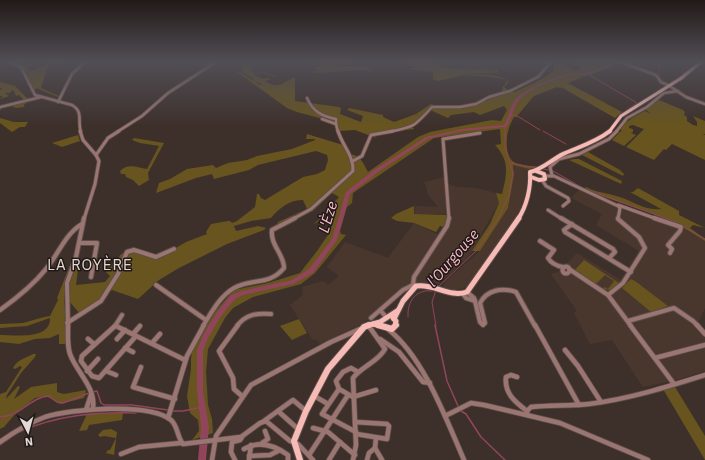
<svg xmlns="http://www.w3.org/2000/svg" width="705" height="460" viewBox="0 0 705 460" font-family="'IBM Plex Sans',sans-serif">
  <rect width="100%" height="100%" fill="#3d302b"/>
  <g fill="#49372e">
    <polygon points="513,165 529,169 526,172 529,182 519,214 470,286 453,291 442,288 446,281 480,251 508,208 514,175"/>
    <polygon points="445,177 446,183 456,187 476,188 496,193 499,203 468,258 436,286 421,282 408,284 362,324 320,344 316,339 313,340 290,305 303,295 302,287 323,281 328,285 339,276 327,267 345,242 388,258 414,223 439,235 450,219 450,214 415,214 415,206 438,207 427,193 427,188 424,182"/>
    <polygon points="579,190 620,207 682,226 705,241 705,308 695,328 705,338 705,371 677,380 643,387 612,340 590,344 574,313 577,311 551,274 560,271 577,253 621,280 639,251 596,225 602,214 571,198"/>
  </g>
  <g fill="#67541e">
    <path d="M21,62L31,64L33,66H27L30,71L47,65L46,62H68L48,66L41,88L59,96L58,97L36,88L35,91C28,82 28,69 18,63Z"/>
    <path d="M405,62L439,63L440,67L457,69L498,70V72L483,71L500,73L459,74C472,75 501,72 509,82L504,87L508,90L515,92C526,86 548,78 554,70V65L561,64L576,71L583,67L568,62H619L621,63L590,75L601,81L588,75L568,83L622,112L615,118L561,87V88L557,87L534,96L517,116L514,117C508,128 506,135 507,148C509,166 522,166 538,166L529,169L513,165L514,175L508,208L480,251H472L490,224L499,203L496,193L502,194C507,174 510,161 495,145L501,144L500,129L434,138L353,193L352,203L347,207L340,231L341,234L346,235L315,273L301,284L253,297L233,308L225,318L208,349L206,372L208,405L212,419L213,433L192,440L199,431L198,420L190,413L187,396L191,369V359L192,351L210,317L234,290L268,283L300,273L317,251L330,232L338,203C329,209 323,222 313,224L320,219L339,197L332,193L313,211L273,231L278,222L307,209L303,200C291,199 279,208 271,218L251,221L234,226L236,231L258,226L266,228L264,230L227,244L179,268L159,280L138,299L112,290L98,300L94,307L80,314L69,301L68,288L76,264L78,269L76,285L105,282L110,276L106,272L108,264L115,263C119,256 124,250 132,248L138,252L162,256L186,242L207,234L206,232L211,224L228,221H230L232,223L237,221L255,207L257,194H259L261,198L265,200L303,177L317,174L325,170L328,160L327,155L316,151L258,165L249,170L214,179L212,174L196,178L156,193L159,183L170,179L187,169L213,165L216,168L228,163L247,160L257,156L292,149L315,140V139H306L307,134L343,145L349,154C361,155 363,163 368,172L418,137L430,132L492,120L501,121L507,110L504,106L480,115L474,112L451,115L448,118L428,109L419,122L412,126L414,129L376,134L374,135L376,138L355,130L339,131L338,125L335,122L297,112L287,108L237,72H240L260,85L262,84L253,81L254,79L242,72V66L246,64L248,66L252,65L253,67L250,69L255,74L259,71L276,76L275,77L260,72L254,75L263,79L266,78L272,79L265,81C279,90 282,83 295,77V101L339,107L341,108L340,114L361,122L363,116L347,110L349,108L383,115V117L394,122L416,114L431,104L436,106L471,107L504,93L501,92L503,89L502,88L508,80L492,77L464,75L437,81L433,79V72L408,69L418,67L416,66H408L403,63Z"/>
    <polygon points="317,63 354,63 346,65 326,65 364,67 371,69 372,73 369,72 369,70 310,73 316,70 315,67 322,66 316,64"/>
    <polygon points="0,82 15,86 29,100 24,105 24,107 16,108 12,106 10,106 10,104 3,106 0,111 0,106 22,101 23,99 19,95 16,96 14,91 12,90 10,93 5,93 9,96 0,99 3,96 0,96 0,90 3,89 0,88"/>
    <path d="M659,100L683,110L685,112L684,115L687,117V121L693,125L697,126V122L693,116L705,121V134H702L705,135V160L672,144L666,150L664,149L654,160L626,147L644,129L649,131L633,125L629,126V128L633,129V132L631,133L636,135L624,146L612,140L622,130L620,129C627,120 635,116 645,111L651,114L645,109Z"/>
    <polygon points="0,118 14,122 28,122 25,127 20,127 12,132 0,123"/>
    <polygon points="78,135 80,141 62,147 52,143"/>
    <path d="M134,138L164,143L148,173L149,180L139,186L133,180L126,177L125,174H121L120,171C128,163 136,167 147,169L159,146L140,143L132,140Z"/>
    <polygon points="588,152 620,170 624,174 623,176 582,155 571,157"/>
    <polygon points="575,159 579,159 620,180 622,181 621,184 569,160"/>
    <path d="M586,187C598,193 604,192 616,196C632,200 644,211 661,209L630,192H633L638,188L679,211V215L705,228L693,225L690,228L705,239V241L673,221L590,192L584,189Z"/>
    <polygon points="414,206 414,214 447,215 447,218 444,227 440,226 436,232 414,223 397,221 391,218 396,214"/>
    <path d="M72,260H74L66,284L64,300L67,338L65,344H59V334L50,338L35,339L19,344L0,342V335C15,335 51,340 50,318L27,326L0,328V324L23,323L44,317L50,316L58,300L57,298Z"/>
    <polygon points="584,260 619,283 610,290 603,289 604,287 608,289 614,281 605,275 596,284 575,270"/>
    <polygon points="631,279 635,281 668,306 651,312 622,288"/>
    <polygon points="299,319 307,333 292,340 280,326"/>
    <path d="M33,354H36L35,357L21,373L7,395L6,399L18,386L20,387L14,399L31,387L57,383V392L64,394L86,390L84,398L60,404L46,396L35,398L17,412L4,427L0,429V394L6,392L22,367L20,366L15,369L13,368C18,359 24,359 33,354Z"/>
    <polygon points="672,386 675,387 705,436 705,460 663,389"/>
    <polygon points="92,413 123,413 122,420 89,425 87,430 79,431 87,414"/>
    <polygon points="111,429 117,432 114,455 106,453 108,450 110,450 116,438 104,436 100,437 98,435 103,430"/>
  </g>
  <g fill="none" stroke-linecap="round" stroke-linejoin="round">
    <g stroke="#90455b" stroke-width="1">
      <polyline points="586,73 637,103 624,112"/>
      <polyline points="659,75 660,63"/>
      <polyline points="512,115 519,117 540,130"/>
      <polyline points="543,131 566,144"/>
      <polyline points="512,163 536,168"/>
      <polyline points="543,169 550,170"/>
      <polyline points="553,171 583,188"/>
      <polyline points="588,190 676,222 705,239"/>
      <polyline points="439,286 476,251 498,219 509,195 513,173 505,147 505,126"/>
      <path d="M408,317C407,301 416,289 432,291"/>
      <polyline points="436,326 432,302 436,290"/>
    </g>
    <g stroke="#90455b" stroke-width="1.5">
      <polyline points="435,325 447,381 458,406"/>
      <polyline points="92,392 97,391 101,403 104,405 132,405 168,410"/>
      <polyline points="172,411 183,411 203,407"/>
      <polyline points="461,411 466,414 481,437 505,460"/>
      <path d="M0,417C20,417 30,397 49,396L57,402L63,403L89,393"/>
      <path d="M19,432C57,415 95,412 136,413"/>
      <polyline points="0,445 16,434"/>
    </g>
    <path fill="#90455b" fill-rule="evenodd" d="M612,62H615C607,69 595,73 584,75C581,75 578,74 575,75C560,76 530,88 520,99C513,106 513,118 506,127L462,131L428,139L378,172L350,194L337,240L313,273L293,284L243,295L235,299L221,316L208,338L203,351V391L209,427L206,460H198L201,427L197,391V351L203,335L217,312L231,295L242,291L292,280L309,269L332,239L346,192L374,170L426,137L462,129L504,125C509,117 510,107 515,100C525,88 553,78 568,74C573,73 578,73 583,73C593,73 604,67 612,62Z"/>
    <g stroke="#5b4f4a" stroke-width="4">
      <g id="minor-far3">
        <path d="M10,62L21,67L35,95L72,105C84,112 77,121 81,132"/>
        <polyline points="620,62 656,75 661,82 670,86"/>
        <polyline points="668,85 686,97 705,104"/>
        <path d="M307,98C313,112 322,116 336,119V124"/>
        <polyline points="58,102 72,74 85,62"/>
        <polyline points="0,107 41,97"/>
        <polyline points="322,119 336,124 338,132"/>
        <polyline points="117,132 142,116 168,93 216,62"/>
        <path d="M388,132C414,127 414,127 432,107H460L476,104L489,97L510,91L538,77L551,62"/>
        <polyline points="616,132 627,118 647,107 664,93 678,91"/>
      </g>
    </g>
    <g stroke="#5b4f4a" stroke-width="4.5">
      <g id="minor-far2">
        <polyline points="80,131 83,140 96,155 99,161 95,184 84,219"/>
        <polyline points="96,155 108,138 119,131"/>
        <polyline points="353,161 362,156 371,135 393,131"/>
        <polyline points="552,175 550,167 559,159 579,154 609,139 617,131"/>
        <polyline points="545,176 554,176 618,206 620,208 618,219"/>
        <polyline points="542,180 546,186 568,198 569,201 563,206"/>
        <polyline points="618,205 657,219"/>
        <polyline points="548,210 562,219"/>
        <path d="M293,219L311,209L353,171C354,156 342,145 338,131"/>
        <polyline points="449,219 443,139 480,133"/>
      </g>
    </g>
    <g stroke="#5b4f4a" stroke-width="6">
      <g id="minor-far1">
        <polyline points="561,218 613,249 615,252 609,258"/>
        <polyline points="654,218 681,227 680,231 668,245 672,249 670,253"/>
        <polyline points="572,224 564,230 565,232 631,272"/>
        <path d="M540,241L554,250L548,258C551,263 557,266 563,267"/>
        <polyline points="79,243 97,243 91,277"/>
        <circle cx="566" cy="270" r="3.5"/>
        <polyline points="569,269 608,295 631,326"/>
        <polyline points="156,285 206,320"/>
        <polyline points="413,285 414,277 447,226 449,218"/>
        <polyline points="467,292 474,298 475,301"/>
        <path d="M463,294L466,298L475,301L480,322L483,325L485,323L480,303C487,290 502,287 516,292L535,326"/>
        <polyline points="608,295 623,283 645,248 639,237 618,219 618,218"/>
        <path d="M0,310C17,298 33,285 46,269C58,255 65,234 82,224"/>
        <polyline points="380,310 386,317"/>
        <polyline points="371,318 403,290 413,285"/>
        <polyline points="628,321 674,308 693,321 698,326"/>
        <polyline points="67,323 101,301 118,274 127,252 134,250 156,257 174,249"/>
        <polyline points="368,325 369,326"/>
        <polyline points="68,326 67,283 76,257 84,218"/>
        <polyline points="115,326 122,315"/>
        <polyline points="115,326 117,326"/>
        <path d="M203,326C211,313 220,296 234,288C252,278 269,286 284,268C284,254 270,245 272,230L295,218"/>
        <path d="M237,326C246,314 257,313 271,314"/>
      </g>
    </g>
    <g stroke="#5b4f4a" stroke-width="6">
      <g id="minor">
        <path d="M68,325C68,334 67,346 70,354C77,373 96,387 93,409"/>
        <polyline points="238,325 219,351 233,378 234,389 242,396"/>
        <polyline points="535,325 579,405"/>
        <polyline points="630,325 674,384"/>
        <polyline points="697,325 705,334"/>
        <path d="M389,330C424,358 446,419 464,460"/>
        <polyline points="133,334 140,326"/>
        <polyline points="136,336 99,378 92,376 81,361 82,356 115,326 116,326 185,360"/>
        <polyline points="88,339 94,344"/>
        <polyline points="117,339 125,330"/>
        <polyline points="380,339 399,352 423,382 430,383"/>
        <polyline points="152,343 160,334"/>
        <polyline points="125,348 133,352"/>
        <polyline points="565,350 578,366 601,402"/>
        <polyline points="655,358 705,345"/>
        <polyline points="141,367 133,387 175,399"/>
        <polyline points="87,371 98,359"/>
        <polyline points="106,371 116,375"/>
        <polyline points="358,372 351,368 343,372 336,381 339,389 353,397 376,390"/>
        <path d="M517,377L511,375L506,377C504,393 515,402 527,411"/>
        <polyline points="339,389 322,414 356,432"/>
        <polyline points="316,397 328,404"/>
        <polyline points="86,410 91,395"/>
        <polyline points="278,411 298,429"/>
        <path d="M527,415V411L531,407C550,405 570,406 589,404C629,399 667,387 705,375"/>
        <polyline points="445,416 471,403 484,405 560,423 648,460"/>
        <polyline points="168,418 187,356 204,325"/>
        <polyline points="264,421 293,400 306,411"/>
        <polyline points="355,422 387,424 389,426 387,439 356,434"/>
        <polyline points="313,428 328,432 355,455"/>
        <polyline points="376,438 375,448 382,460"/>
        <path d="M0,442C14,432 29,423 45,417C71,409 149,402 171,420C178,426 177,437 183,444L241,437L260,423L266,421L290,441L298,444L313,460"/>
        <polyline points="262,443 268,439 265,431"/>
        <path d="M244,449C259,440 274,445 288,455V460"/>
        <polyline points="121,454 139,447 181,443"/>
        <polyline points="309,455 348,395"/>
        <polyline points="249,456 270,455 278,451"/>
        <polyline points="212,460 216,436 251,385 331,342 360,329"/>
        <polyline points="235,460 231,452 232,442 240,440 242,437"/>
        <polyline points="249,460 251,445"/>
        <polyline points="329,460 340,442"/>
        <path d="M353,460L356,445L353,378C362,366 378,362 385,349L368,325"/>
        <polyline points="367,460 369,453 375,448"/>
      </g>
    </g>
    <g stroke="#5b4f4a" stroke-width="4.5">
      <g id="major-far3">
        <polyline points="680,79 701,62"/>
        <polyline points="609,132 621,116 683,77"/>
      </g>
    </g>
    <g stroke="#5b4f4a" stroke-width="5.5">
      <g id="major-far2">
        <polyline points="531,177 539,180 545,179 544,174 536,171"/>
        <path d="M518,219C527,206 531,187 530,172C543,169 551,160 563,154C579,147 596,142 610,131"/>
      </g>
    </g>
    <g stroke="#5b4f4a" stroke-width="7">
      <g id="major-far1">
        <polyline points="393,318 396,321 395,326"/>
        <path d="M394,319L403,301L416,286C434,283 449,298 467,292L519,218"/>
        <polyline points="373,324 382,326"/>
        <polyline points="366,326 380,322 397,311"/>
      </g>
    </g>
    <g stroke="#5b4f4a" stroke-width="8">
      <g id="major">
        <polyline points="378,325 392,329 396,325"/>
        <polyline points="300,460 294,441 306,411 328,369 364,327 369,325"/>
      </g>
    </g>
    <use href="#minor-far3" stroke="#9a7572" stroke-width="2.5"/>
    <use href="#minor-far2" stroke="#9a7572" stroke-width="3"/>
    <use href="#minor-far1" stroke="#9a7572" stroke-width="4"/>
    <use href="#minor" stroke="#9a7572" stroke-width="4.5"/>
    <use href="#major-far3" stroke="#f7bab5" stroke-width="3"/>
    <use href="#major-far2" stroke="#f7bab5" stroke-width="4"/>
    <use href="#major-far1" stroke="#f7bab5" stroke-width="5"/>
    <use href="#major" stroke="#f7bab5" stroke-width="6"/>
  </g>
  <linearGradient id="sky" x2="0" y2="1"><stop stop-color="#221a18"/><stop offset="0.49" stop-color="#514e55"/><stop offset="1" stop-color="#514e55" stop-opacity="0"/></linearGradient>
  <rect width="705" height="126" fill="url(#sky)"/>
  <g text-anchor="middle" stroke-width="3" stroke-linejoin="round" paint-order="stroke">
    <g font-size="15" font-style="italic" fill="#febaca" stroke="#1f1a17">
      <text transform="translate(328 217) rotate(-73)" y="5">L'Èze</text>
      <text transform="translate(453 258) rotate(-49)" y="5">l'Ourgouse</text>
    </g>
    <g font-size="15" letter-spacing="1" fill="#e6d6ce" stroke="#1f1a17">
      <text x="90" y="270">LA ROYÈRE</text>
    </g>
  </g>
  <g transform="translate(28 432) rotate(174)" stroke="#1f1a17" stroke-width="3" paint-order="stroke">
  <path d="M0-3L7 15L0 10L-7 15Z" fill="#e2dad6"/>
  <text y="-6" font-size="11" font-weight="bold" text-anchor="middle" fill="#e2dad6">N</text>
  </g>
</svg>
